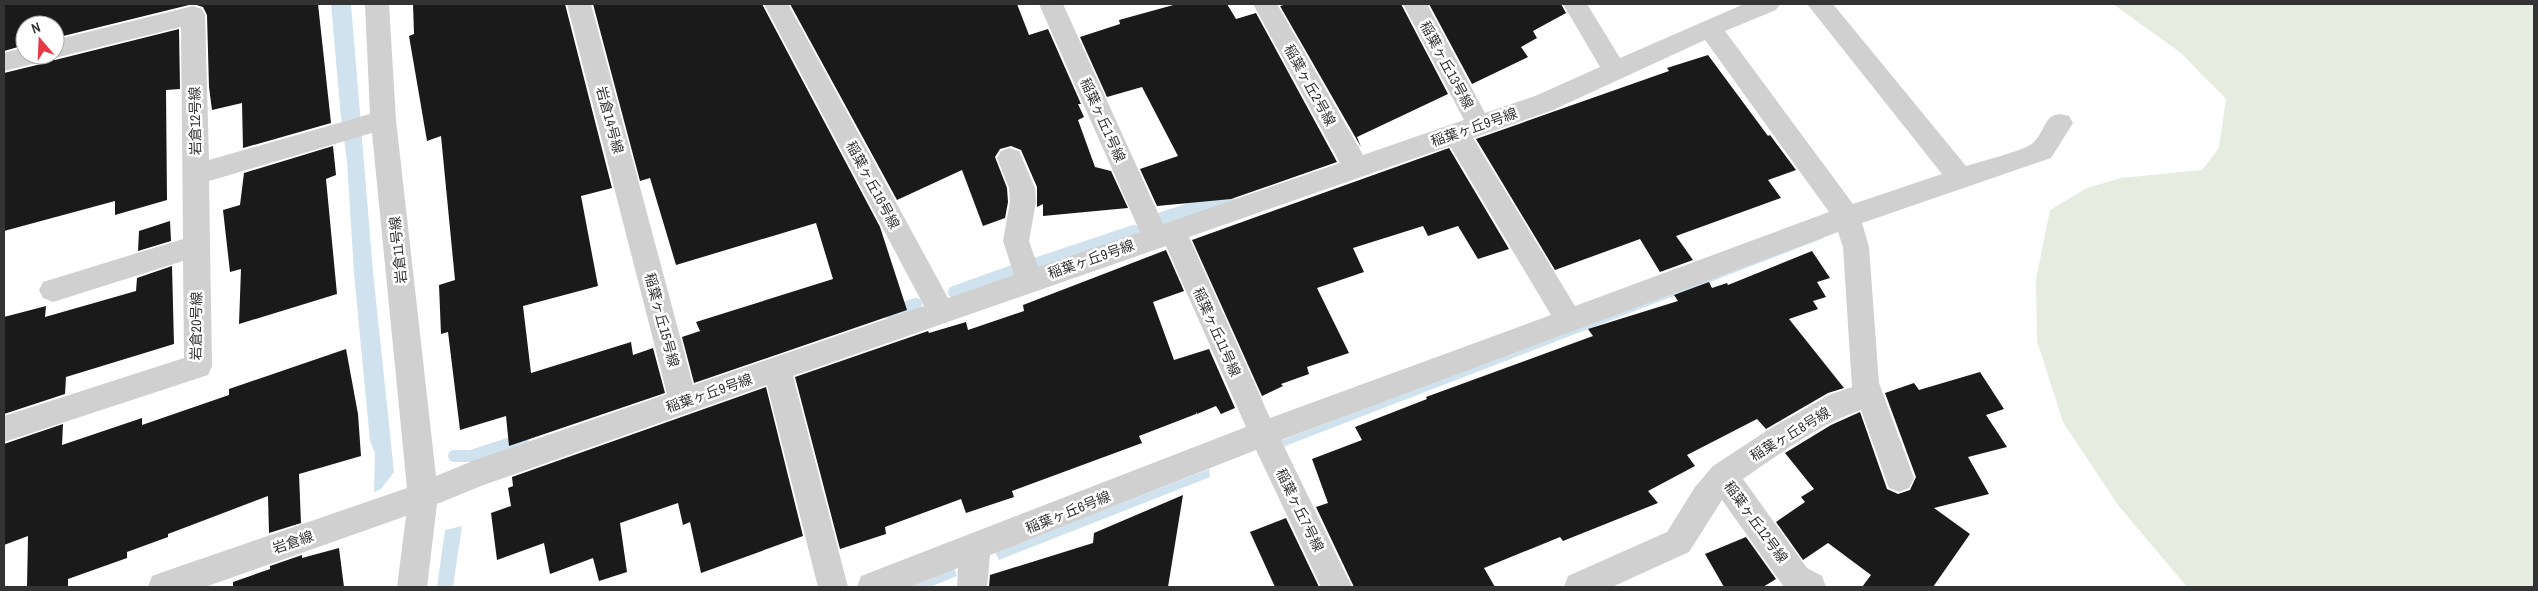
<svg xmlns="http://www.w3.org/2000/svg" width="2538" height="591" viewBox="0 0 2538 591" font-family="'Archivo Narrow','Noto Sans JP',sans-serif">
  <rect width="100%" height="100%" fill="#fff"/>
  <polygon fill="#e6ecdf" points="2113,4 2534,4 2534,587 2187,587 2118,505 2063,422 2037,341 2036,280 2050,210 2087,188 2121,178 2202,170 2219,148 2226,99 2181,53"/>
  <g fill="#cfe2ee">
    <polygon points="331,4 351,4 373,272 394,472 381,489 374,492 375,453 370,441 354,273 347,161 341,117"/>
    <polygon points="1820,234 1824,238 1280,448 1277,442"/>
    <polygon points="1209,469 1210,477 999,560 995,552"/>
    <polygon points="462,526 453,587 437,587 445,530"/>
    <polygon points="954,568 957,576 930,587 906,587"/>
  </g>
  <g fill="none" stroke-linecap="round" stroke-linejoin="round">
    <g stroke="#cfe2ee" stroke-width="12">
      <polyline points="1162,218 1229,196"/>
      <polyline points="1035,264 1134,231"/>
      <polyline points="954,292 1013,271"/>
      <polyline points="890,313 916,304"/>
      <polyline points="454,456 471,456 523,439"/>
    </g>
  </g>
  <g fill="#1a1a1a">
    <polygon points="4,4 318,4 331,123 243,148 242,103 212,110 209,87 207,15 203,7 193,4 55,38 55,25 25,25 25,45 4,51"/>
    <polygon points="413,4 565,4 612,188 581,196 598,286 523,306 531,373 631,342 633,355 653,348 665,393 509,446 506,416 460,430 448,332 441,334 439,285 455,280 441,136 427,141 409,36 414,34"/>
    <polygon points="593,4 762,4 880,227 907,310 694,383 682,337 700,331 696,322 833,279 816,223 676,265 650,178 640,181"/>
    <polygon points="790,4 1017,4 1029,35 1048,29 1081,104 1078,104 1084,117 1078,120 1095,167 1111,171 1128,208 1043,216 1043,204 1037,207 1037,187 1021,150 1011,146 1000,149 995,157 1007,188 1008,202 1005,218 983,226 962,170 897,200"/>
    <polygon points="1177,4 1227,4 1236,19 1256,13 1337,162 1231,199 1157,206 1140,169 1178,156 1142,87 1107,97 1080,37 1120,24 1119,20"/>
    <polygon points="1287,4 1401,4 1448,94 1357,137 1361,147 1280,6"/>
    <polygon points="1429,4 1561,4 1566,13 1533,31 1537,38 1521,47 1528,57 1472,84"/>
    <polygon points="179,29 180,89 166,90 167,200 115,215 115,201 4,231 4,73 41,64 45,57 55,60"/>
    <polygon points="1708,55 1768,136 1770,135 1796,170 1768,180 1781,198 1676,236 1693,260 1660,272 1640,239 1555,270 1476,139 1669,71 1667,68"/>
    <polygon points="333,146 336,175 326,179 337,294 239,324 241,269 230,272 223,210 240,205 244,173"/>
    <polygon points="1449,148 1509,249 1478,259 1458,226 1428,236 1423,226 1353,248 1364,272 1317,288 1349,353 1307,367 1309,374 1281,384 1283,386 1262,396 1192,240"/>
    <polygon points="170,221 171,241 138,251 139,231"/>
    <polygon points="1166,250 1184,291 1153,302 1174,360 1209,349 1235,408 1221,414 1216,406 1197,414 1196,412 1196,414 1139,436 1142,443 1012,491 1014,497 966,513 961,499 885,527 886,534 840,549 795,377 928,331 929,333 966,322 968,330 1024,311 1023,305"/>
    <polygon points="1812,251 1830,278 1817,282 1826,297 1813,301 1818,309 1789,319 1844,388 1828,393 1766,429 1757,419 1687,455 1695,466 1648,491 1658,503 1563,541 1560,537 1484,568 1495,587 1354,587 1316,507 1328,503 1312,459 1362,440 1355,427 1427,399 1426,397 1593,336 1588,329 1678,301 1674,295 1709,282 1712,288 1727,283 1728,285"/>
    <polygon points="172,266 174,344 66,377 65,394 4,414 4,317 46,306 45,317 136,291 137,278"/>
    <polygon points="346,349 358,414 361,456 299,474 301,523 269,533 268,496 168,534 168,537 127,552 127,558 68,579 68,587 27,587 28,536 4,545 4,444 63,424 62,445 142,418 142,425 229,395 229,389"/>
    <polygon points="1980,372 2004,409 1986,415 2007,447 1968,457 1989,494 1934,508 1970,534 1933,587 1862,587 1871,575 1828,543 1803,560 1776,522 1805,502 1801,497 1814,489 1785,453 1831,425 1860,412 1887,489 1898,494 1910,490 1916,477 1885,393 1914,383 1919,390"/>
    <polygon points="766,387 803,536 701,573 690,522 683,525 678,503 620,523 627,572 599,581 593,558 550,574 544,543 497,560 491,513 511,506 508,488 513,486 512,477"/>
    <polygon points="1183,495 1168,587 989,587 990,575 1093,543 1094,533"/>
    <polygon points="1286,518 1319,587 1275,587 1250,532"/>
    <polygon points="1746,537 1776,579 1763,587 1724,587 1705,554"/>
    <polygon points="339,548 344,587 233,587 233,582 270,569 270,566 302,555 302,558"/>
  </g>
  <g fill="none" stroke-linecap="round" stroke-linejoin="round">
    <g fill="#d0d0d0" fill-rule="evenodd">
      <path d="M365,4H389L396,120L436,476L475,460L667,394L567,4H591L693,385L924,306L764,4H788L948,298L1014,275L1003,241L1010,202L1009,188L997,158L1001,151L1010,148L1019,151L1035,188L1036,202L1029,241L1038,267L1140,232L1039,4H1063L1163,224L1340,163L1253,4H1277L1363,155L1464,120L1403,4H1427L1485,113L1535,96L1600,67L1563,4H1587L1620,58L1744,4H1780L1776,10L1725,31L1853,204L1942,174L1807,4H1833L1966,166C1979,162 2026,150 2033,143C2047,130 2044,108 2069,116L2073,123L2051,158L1862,223L1869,247L1879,383L1914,478L1909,488L1899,492L1889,488L1861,410C1819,424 1780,454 1743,479L1807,568L1822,576L1826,587H1784L1722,500L1689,552L1612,587H1564L1568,576L1667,532L1695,487L1713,466L1768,430L1829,395L1852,387L1843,247L1838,232L1281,440L1352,587H1321L1256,450L990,555L987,587H957L958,568L909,587H857L861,576L1246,427L1166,246L793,376L848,587H818L767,385L481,486L437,504L427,587H397L406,516L205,587H148L152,576L163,572L407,488L372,133L209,181L212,366L208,375L4,442V416L184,358L183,261L53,302L43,298L39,290L43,282L183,239L181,27L55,58L46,55H55V40L193,6L202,9L205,15L209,160L370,114ZM1705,40L1829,212L1575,306L1473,138L1553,110ZM1450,146L1551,315L1270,418L1189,237Z"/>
      <polygon points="25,47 25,55 44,55 41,62 4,71 4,53"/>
    </g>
  </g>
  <g text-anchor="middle" stroke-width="5" stroke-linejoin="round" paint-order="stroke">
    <g font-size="14" fill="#333" stroke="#fff">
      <text transform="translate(1447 65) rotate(62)" y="5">稲葉ヶ丘13号線</text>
      <text transform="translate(1310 85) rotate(61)" y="5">稲葉ヶ丘2号線</text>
      <text transform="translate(610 120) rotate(75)" y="5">岩倉14号線</text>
      <text transform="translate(1103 120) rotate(66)" y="5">稲葉ヶ丘1号線</text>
      <text transform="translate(195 121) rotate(-91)" y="5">岩倉12号線</text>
      <text transform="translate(1474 127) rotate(-19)" y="5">稲葉ヶ丘9号線</text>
      <text transform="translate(873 185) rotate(62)" y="5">稲葉ヶ丘16号線</text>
      <text transform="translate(398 250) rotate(-96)" y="5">岩倉11号線</text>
      <text transform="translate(1091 259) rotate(-19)" y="5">稲葉ヶ丘9号線</text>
      <text transform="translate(662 320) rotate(75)" y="5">稲葉ヶ丘15号線</text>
      <text transform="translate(196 326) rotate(-89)" y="5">岩倉20号線</text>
      <text transform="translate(1217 332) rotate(66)" y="5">稲葉ヶ丘11号線</text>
      <text transform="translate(709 393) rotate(-19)" y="5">稲葉ヶ丘9号線</text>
      <text transform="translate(1790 434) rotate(-31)" y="5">稲葉ヶ丘8号線</text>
      <text transform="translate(1300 510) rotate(64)" y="5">稲葉ヶ丘7号線</text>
      <text transform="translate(1068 512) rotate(-22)" y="5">稲葉ヶ丘6号線</text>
      <text transform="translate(1756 522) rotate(54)" y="5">稲葉ヶ丘12号線</text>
      <text transform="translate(293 542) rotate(-19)" y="5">岩倉線</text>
    </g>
  </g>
  <rect width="2538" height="591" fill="none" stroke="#333333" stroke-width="10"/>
  <g transform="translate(40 40) rotate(341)"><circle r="24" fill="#ffffff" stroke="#adadad"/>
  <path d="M0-4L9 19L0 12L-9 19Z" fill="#e63946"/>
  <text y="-8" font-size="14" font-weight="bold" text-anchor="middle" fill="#333333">N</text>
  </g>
</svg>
